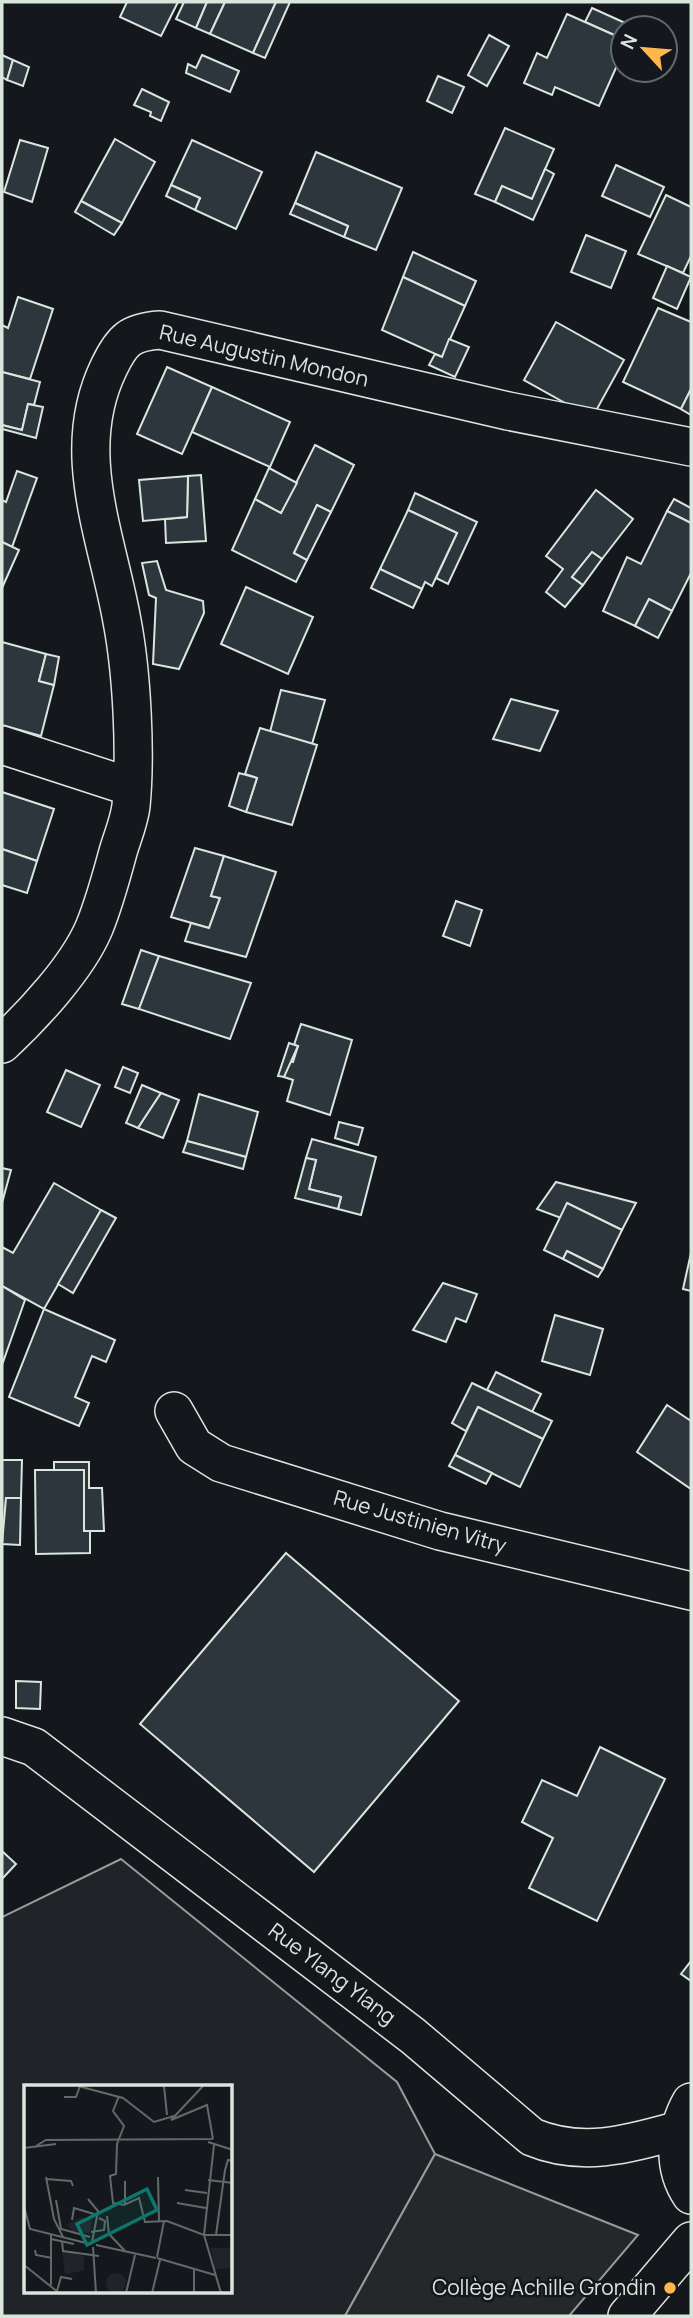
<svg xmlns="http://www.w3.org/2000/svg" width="693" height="2318" viewBox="0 0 693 2318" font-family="Manrope,sans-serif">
  <rect width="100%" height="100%" fill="#14181c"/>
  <path fill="#202428" stroke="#939e99" stroke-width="2" fill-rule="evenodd" d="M121,1859L397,2082L435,2154L345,2316H2V1917ZM26,2087H231V2292H26Z"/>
  <polygon fill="#24282b" stroke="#939e99" stroke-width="2" points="435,2154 638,2235 569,2316 345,2316"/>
  <g fill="#2c363c" stroke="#d8e6dc" stroke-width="2">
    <polygon points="127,2 178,2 161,36 120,17"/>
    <polygon points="184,2 207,2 196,28 176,19"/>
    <polygon points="207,2 225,2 210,34 196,28"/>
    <polygon points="225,2 276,2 253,53 210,34"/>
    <polygon points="276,2 290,2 265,58 253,53"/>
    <polygon points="592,8 634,27 634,28 623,28 623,39 585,22"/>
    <polygon points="567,14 623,39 623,52 599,106 555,87 552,95 524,83 537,53 547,58"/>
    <polygon points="489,35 509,46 487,86 468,75"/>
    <polygon points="2,55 13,60 7,80 2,77"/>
    <polygon points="202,55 239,71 230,92 186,73 188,64 196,68"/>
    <polygon points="13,60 29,67 23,86 7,80"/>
    <polygon points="438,76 464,87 452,113 427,101"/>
    <polygon points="142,89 169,102 161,121 150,116 151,112 134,105"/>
    <polygon points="505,128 554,149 532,199 502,186 495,202 475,194"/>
    <polygon points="115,139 155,162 122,223 81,201"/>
    <polygon points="20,140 48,148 32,202 4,192"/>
    <polygon points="192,140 262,172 236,229 195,210 200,198 171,185"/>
    <polygon points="316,152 402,188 376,250 344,237 348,226 295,203"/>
    <polygon points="616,165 664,187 650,217 602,196"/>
    <polygon points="545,169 554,174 533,220 495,202 502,186 532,199"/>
    <polygon points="171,185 200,198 195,210 166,196"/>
    <polygon points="666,195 691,207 691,256 683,273 638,254"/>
    <polygon points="81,201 122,223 114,235 75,212"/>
    <polygon points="295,203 348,226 344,237 290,214"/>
    <polygon points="586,235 626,251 611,288 571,272"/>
    <polygon points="413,252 476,281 465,306 403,277"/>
    <polygon points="667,266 691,277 677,309 653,298"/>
    <polygon points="403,277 465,306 442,357 382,330"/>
    <polygon points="18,297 53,309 30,379 2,372 2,325 8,328"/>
    <polygon points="658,308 691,322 691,389 681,409 623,382"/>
    <polygon points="556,322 624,360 592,418 524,380"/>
    <polygon points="449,339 469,347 455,377 429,365 435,354 442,357"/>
    <polygon points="167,367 212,387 182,454 137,434"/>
    <polygon points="2,372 40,382 34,405 28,404 22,430 2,425"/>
    <polygon points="212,387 290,422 270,467 192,432"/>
    <polygon points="691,389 691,415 681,409"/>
    <polygon points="28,404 43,407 36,438 2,429 2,425 22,430"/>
    <polygon points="315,445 354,465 331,512 317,505 294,553 307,560 296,582 232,550 255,499 281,513"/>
    <polygon points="269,468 297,483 281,513 255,499"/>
    <polygon points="17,471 37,478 12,547 2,542 2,500 6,502"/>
    <polygon points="201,475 206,541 166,543 165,519 187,517 188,476"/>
    <polygon points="188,476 187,517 143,521 139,480"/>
    <polygon points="596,490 633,519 602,559 592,552 572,577 583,585 565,607 546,592 563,569 546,556"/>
    <polygon points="415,493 477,522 448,584 436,578 457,533 408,510"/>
    <polygon points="674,499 691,508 691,523 667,511"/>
    <polygon points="317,505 331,512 307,560 294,553"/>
    <polygon points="408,510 457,533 432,586 425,582 422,589 380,569"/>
    <polygon points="667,511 691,523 691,573 672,611 649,599 635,626 603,611 627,557 641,564"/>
    <polygon points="2,542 19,550 2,588"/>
    <polygon points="592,552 602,559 583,585 572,577"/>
    <polygon points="157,561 166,590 203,601 204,613 179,669 153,664 156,598 149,595 142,563"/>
    <polygon points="380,569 422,589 413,608 371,588"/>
    <polygon points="246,587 313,617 288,674 221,644"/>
    <polygon points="649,599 672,611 658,638 635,626"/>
    <polygon points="2,642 46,654 39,681 54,685 41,736 2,725"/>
    <polygon points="46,654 59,657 54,685 39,681"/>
    <polygon points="281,690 325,700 312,744 270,732"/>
    <polygon points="511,699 558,711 540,751 493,739"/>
    <polygon points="260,728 317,745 292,825 246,812 257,778 245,774"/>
    <polygon points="239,773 257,778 246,812 229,806"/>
    <polygon points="2,792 54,809 37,861 2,849"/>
    <polygon points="195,848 224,856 211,896 220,898 209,928 171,917"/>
    <polygon points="2,849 37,861 27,893 2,885"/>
    <polygon points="224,856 276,872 246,957 185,941 191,923 209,928 220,898 211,896"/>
    <polygon points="456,901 482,910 470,946 443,936"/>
    <polygon points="141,950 159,956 139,1009 122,1004"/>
    <polygon points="159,956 251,983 230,1039 139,1009"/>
    <polygon points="301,1024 352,1040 330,1115 287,1101 293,1080 284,1077 289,1061 293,1062 298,1046 294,1045"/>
    <polygon points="289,1043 298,1046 284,1077 278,1076"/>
    <polygon points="123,1067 138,1073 130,1093 115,1087"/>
    <polygon points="66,1070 100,1085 81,1127 47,1112"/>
    <polygon points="142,1085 161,1093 138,1128 126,1123"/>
    <polygon points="161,1093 179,1100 163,1138 138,1128"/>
    <polygon points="199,1094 258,1112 246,1157 187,1141"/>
    <polygon points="339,1122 363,1128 358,1145 335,1138"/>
    <polygon points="312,1139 376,1157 361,1215 338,1209 341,1197 309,1189 316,1160 306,1158"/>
    <polygon points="187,1141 246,1157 243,1169 183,1152"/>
    <polygon points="306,1158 316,1160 309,1189 341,1197 338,1209 295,1198"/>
    <polygon points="2,1168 11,1170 2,1203"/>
    <polygon points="556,1182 636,1203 622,1230 567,1203 561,1218 537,1209"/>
    <polygon points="54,1183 101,1210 44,1309 2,1286 2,1247 13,1253"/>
    <polygon points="567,1203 622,1230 603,1269 567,1251 563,1259 544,1250"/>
    <polygon points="101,1210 116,1218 73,1293 58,1284"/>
    <polygon points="567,1251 603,1269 598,1277 563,1259"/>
    <polygon points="691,1253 691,1291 683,1289"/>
    <polygon points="443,1283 477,1294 466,1322 456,1318 446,1342 413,1330"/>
    <polygon points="2,1286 25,1300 2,1365"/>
    <polygon points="44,1309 115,1340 106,1362 92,1356 75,1397 89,1403 79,1426 9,1397"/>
    <polygon points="555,1315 603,1329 590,1375 542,1361"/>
    <polygon points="496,1372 541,1394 532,1412 487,1390"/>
    <polygon points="472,1383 552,1421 543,1439 478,1407 466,1431 452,1423"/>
    <polygon points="667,1405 691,1421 691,1489 637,1452"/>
    <polygon points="478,1407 543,1439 520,1487 455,1455"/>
    <polygon points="455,1455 492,1473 486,1484 449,1466"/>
    <polygon points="2,1460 22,1460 21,1498 6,1498 5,1526 2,1526"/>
    <polygon points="54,1462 89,1462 89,1488 102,1488 104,1531 84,1531 84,1470 54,1470"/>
    <polygon points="35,1470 84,1470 84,1531 90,1531 90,1553 36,1554"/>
    <polygon points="6,1498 21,1498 20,1545 2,1544"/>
    <polygon points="286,1553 459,1701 314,1872 140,1724"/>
    <polygon points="16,1681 41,1682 40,1709 16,1708"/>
    <polygon points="600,1747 665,1779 597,1921 529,1888 553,1838 522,1822 542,1780 577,1796"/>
    <polygon points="2,1851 16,1864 2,1879"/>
    <polygon points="691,1961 691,1981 681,1974"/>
  </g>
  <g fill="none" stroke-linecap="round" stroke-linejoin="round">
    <g stroke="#d8e6dc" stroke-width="40">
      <g id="minor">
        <polyline points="2,745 131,787"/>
        <path d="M2,1044C33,1015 77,968 94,928C104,904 111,878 118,852C122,838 129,822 131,806C136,754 132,673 122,621C107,536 68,451 109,367C122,340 130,332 160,330L508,411L691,447"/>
        <polyline points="174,1411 194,1446 221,1463 440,1531 691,1591"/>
        <path d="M2,1736L34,1747L413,2036L532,2137C582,2158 629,2144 679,2130"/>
        <path d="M691,2102C675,2130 672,2167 691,2195"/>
        <polyline points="627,2316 691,2241"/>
      </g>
    </g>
    <use href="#minor" stroke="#14181c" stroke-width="37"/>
  </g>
  <circle fill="#ffb74d" stroke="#14181c" stroke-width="2.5" cx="670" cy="2288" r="7"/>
  <g text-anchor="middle" stroke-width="5" stroke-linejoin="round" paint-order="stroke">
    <g font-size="21" fill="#d8e6dc" stroke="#14181c">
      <text transform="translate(264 356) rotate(13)" y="7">Rue Augustin Mondon</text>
      <text transform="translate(420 1522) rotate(16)" y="7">Rue Justinien Vitry</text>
      <text transform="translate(332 1974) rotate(37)" y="7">Rue Ylang Ylang</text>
    </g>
    <g font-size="21" fill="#d8e6dc" stroke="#14181c" text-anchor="end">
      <text x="656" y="2295">Collège Achille Grondin</text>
    </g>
  </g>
  <g transform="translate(24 2085)">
    <rect width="208" height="208" fill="#14181c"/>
    <path d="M59,132L68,136L66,147L50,149L43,139ZM187,163H208V183L191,184ZM38,165L60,171V185L41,190ZM82 198a10 10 0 1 1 20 0a10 10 0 1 1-20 0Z" fill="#202428"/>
    <path fill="none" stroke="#626a69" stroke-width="2" d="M54,1L99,13L130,37L150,31M140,1L143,30M179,1L147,35L183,20L189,54M95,11L89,26L100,41L93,59L92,89L86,91L89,118L100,120L115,113L121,137L143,136L180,150H209M40,12H52L56,1M184,57L209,65M190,60L180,150L197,208M12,61L22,55L189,54M0,63L32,59M22,92L30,134L39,152M134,92L135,136M22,94L47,96L49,101M184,95L209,98M101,96V120M161,105L183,108M64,114L74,126L68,157M32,115L37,144L66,152M153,118L182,123M0,121L6,144L66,159M83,131L85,149L102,167M48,135L50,123L70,129M67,147L80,145L81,136L75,133M192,150L201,85L204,75L209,76M27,154L50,159M38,156L39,166L75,171M72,160L132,173M69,162L72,208M11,165L12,170L28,173M133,172L140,136M133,173L191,190M0,180L35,208M27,200V149M33,206L37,192L48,194M102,208L111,170M128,208L136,175M170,208V185"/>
    <path fill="#0f766e" fill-opacity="0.15" stroke="#0f766e" stroke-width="3.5" d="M123,104L133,125L63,160L53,139Z"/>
    <rect width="208" height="208" fill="none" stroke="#d8e6dc" stroke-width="3.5"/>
  </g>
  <rect width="693" height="2318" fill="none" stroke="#d8e6dc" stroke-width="7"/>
  <g transform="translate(644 49) rotate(296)"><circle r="33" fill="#14181c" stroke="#626a69" stroke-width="2"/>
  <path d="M0-5L12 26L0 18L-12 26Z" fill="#ffb74d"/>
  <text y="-10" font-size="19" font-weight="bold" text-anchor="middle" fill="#d8e6dc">N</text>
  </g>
</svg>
